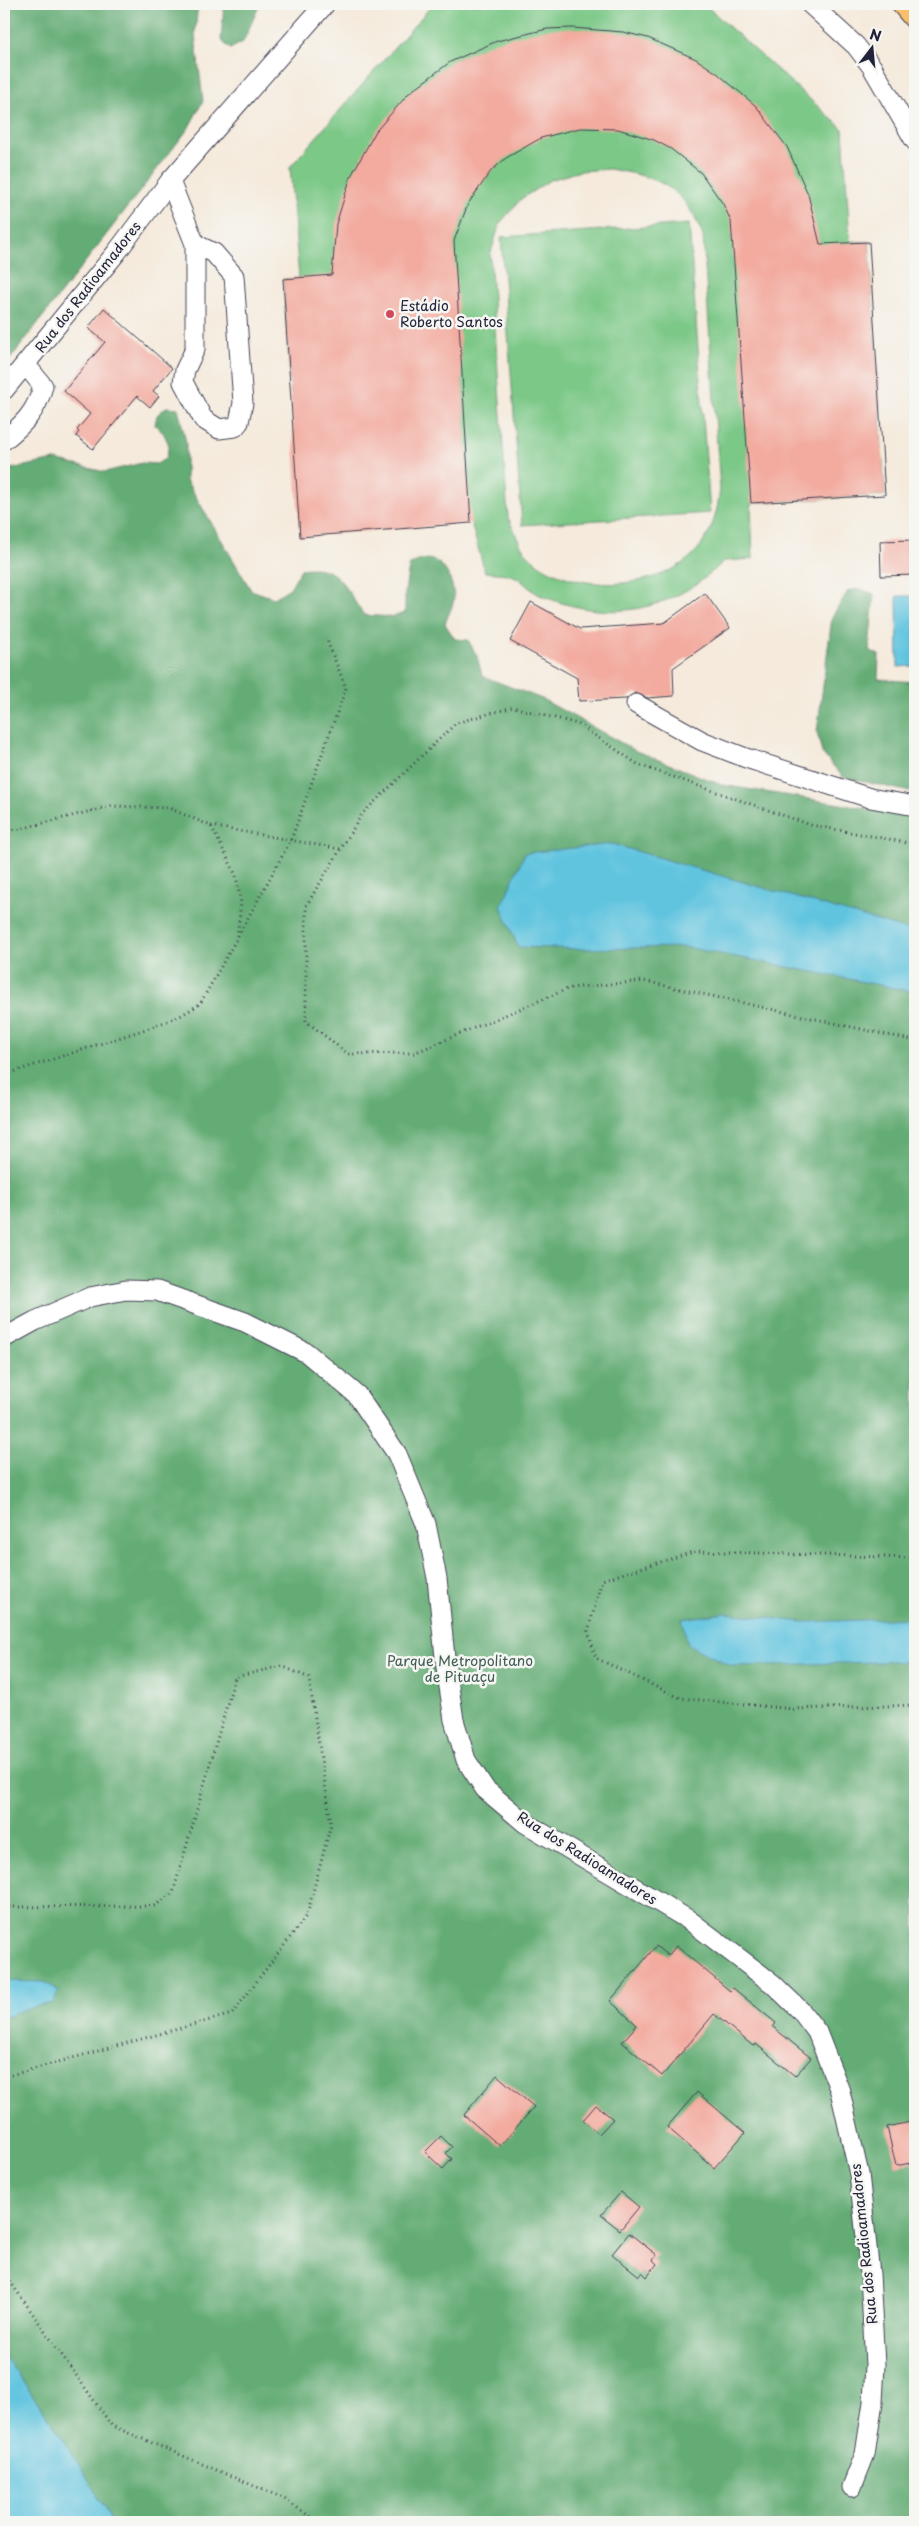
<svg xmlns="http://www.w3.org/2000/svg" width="919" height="2526" viewBox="0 0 919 2526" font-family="'Playpen Sans',sans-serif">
  <rect width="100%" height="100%" fill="#f6f6f2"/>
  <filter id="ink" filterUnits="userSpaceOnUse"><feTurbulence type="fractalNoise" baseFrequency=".02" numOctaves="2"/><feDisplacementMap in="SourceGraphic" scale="10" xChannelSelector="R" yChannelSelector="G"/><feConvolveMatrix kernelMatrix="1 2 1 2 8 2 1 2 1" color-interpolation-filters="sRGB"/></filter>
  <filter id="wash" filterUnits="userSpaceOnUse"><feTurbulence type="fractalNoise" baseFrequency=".0096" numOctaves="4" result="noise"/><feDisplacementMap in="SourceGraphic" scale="20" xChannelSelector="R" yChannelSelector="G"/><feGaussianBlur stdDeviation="1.12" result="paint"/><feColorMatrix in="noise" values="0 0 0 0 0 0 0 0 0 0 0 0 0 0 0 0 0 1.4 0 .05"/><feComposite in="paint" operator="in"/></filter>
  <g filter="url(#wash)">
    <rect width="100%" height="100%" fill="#f5eadb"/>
    <g fill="#7bc887" stroke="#4e7561" fill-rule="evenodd">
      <path d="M433,4H704L843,129L850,241L869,242L885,495L751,503L753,559L724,561C672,613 608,624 540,595C531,591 524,582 516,577C508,573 494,573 485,572L471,523L291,395L283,279L299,278L290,167ZM609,169C659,177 684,186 703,236L720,490C717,512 713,531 698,549C662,593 567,595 528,555C519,546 514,529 508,518L490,255L500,223L521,199L550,180L580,171Z"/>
      <polygon points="689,224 710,513 522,525 501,237"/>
    </g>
    <g fill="#64ac74" stroke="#436758">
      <polygon points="4,4 198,4 195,34 203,101 188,129 4,367"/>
      <polygon points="224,4 260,4 243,42 230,49 221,40"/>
      <path d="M166,407L178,408L186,442V480L251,590L274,598L290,588L301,569C340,563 344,588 364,615L391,617L405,613V592L409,566C435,547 452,571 454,597C454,605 447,617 445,624L455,639L468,640L477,656L482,676L542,699L636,751L722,785L915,816V2522H4V473L10,469L55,460L105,472L142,463L157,464L166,458L169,445L164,434L155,425L157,415Z"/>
      <polygon points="861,589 874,594 869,650 879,655 878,679 915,682 915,793 843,777 822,753 817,732 832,617 848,591"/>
    </g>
    <g fill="#61c4df" stroke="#42738d">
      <polygon points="897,596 915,596 915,666 898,667"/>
      <polygon points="612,844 915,932 915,992 685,947 582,949 518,947 501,906 525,853"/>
      <polygon points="726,1613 803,1622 915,1618 915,1661 732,1666 688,1645 682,1619"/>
      <polygon points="4,1981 45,1982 59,1991 53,2003 24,2009 4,2018"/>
      <polygon points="4,2356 60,2433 113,2522 4,2522"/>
    </g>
    <g id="blocks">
      <g fill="#f3aa9f">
        <polygon points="572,28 623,32 648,38 696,59 717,73 756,106 787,147 808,194 820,244 869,242 885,495 751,503 731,221 723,204 701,173 671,149 654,140 618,129 580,128 541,138 506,158 491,171 468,204 454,241 471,523 300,537 283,279 332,275 336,224 351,176 376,131 409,93 450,62 497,41 547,29"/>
        <polygon points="104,308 172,368 153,391 159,396 150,407 137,396 93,449 76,436 79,432 77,430 90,414 64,391 105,342 88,328"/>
        <polygon points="915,540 915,575 881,576 880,541"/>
        <polygon points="705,593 730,628 673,668 674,696 648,698 635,693 626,699 579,701 577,678 510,641 531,602 580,629 664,623"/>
        <polygon points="656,1946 668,1956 676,1946 730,1991 733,1988 776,2023 773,2027 811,2058 795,2076 756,2044 753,2046 714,2014 662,2076 622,2042 637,2025 610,2001"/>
        <polygon points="497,2075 534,2107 500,2146 464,2115"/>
        <polygon points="697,2092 745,2133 714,2168 667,2127"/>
        <polygon points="596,2105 613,2119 599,2134 583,2120"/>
        <polygon points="915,2121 915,2162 896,2166 887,2127"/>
        <polygon points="441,2136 452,2147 446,2153 452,2159 443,2169 425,2152"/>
        <polygon points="621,2192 639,2207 620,2230 601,2215"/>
        <polygon points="629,2233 657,2255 653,2260 657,2264 647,2277 642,2272 639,2276 612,2254"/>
      </g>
    </g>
  </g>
  <g filter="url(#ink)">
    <use href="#blocks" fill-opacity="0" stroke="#424053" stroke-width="1"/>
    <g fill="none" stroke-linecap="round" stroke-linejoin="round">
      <g stroke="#424053" stroke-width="21">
        <g id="minor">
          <polyline points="810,4 856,46 872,67 915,141"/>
          <polyline points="195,244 214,253 234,276 243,403 239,422 235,427 219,429 203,419 183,382 185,370 195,349 195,244 170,181 325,4"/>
          <polyline points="4,390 116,253 170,181"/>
          <path d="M4,440C23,425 37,411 43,386L26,365"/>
          <polyline points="636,704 702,741 746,758 870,798 915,806"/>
          <polyline points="4,1338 35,1321 90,1297 126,1290 157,1291 245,1322 307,1353 357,1395 397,1454 426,1524 437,1578 446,1667 454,1720 466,1760 485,1789 525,1823 689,1920 773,1984 801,2011 817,2032 840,2091 859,2174 870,2274 875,2365 873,2402 865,2454 852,2487"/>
        </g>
      </g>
      <g stroke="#424053" stroke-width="26">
        <polyline id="major" points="904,4 915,17"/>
      </g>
      <g stroke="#424053" stroke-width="3" stroke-dasharray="1 4" stroke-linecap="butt">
        <polyline points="211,826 340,849"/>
        <polyline points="4,833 111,806 169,808 211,826 236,875 241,903 237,938 200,1004 180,1016 149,1028 4,1075"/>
        <polyline points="915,844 811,825 639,765 578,724 513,707 456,723 362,814 306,906 306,1021 348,1054 414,1053 570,988 644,981 915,1041"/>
        <polyline points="238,936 291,840 346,688 326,638"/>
        <polyline points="915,1558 696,1551 602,1580 588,1631 596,1658 680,1698 793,1709 915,1705"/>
        <polyline points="4,1907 154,1906 173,1893 235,1677 282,1666 309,1678 331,1824 307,1915 232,2014 4,2077"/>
        <polyline points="4,2273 112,2426 283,2498 318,2522"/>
      </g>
      <use href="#minor" stroke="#fff" stroke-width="19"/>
      <use href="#major" stroke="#f8bf6c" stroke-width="24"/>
    </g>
  </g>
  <circle fill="#d1495b" stroke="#f6f6f2" stroke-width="2" cx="390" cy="314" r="5"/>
  <g text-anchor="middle" stroke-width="5" stroke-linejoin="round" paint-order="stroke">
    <g font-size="14" fill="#22223b" stroke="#f6f6f2">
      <text transform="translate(88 287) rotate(-52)" y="5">Rua dos Radioamadores</text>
      <text transform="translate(587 1858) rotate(32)" y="5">Rua dos Radioamadores</text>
      <text transform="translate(864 2244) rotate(-96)" y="5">Rua dos Radioamadores</text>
    </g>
    <g font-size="14" fill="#22223b" stroke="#f6f6f2" text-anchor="start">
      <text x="400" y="311">Estádio<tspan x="400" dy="16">Roberto Santos</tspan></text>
    </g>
    <g font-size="14" fill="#415c56" stroke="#f6f6f2">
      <text x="460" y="1666">Parque Metropolitano<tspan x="460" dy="16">de Pituaçu</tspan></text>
    </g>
  </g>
  <rect width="919" height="2526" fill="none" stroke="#f6f6f2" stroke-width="20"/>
  <g transform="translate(872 48) rotate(16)" stroke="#f6f6f2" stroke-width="4" paint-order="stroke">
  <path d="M0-4L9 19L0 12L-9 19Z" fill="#22223b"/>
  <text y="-8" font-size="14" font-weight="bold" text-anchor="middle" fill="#22223b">N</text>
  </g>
</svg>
